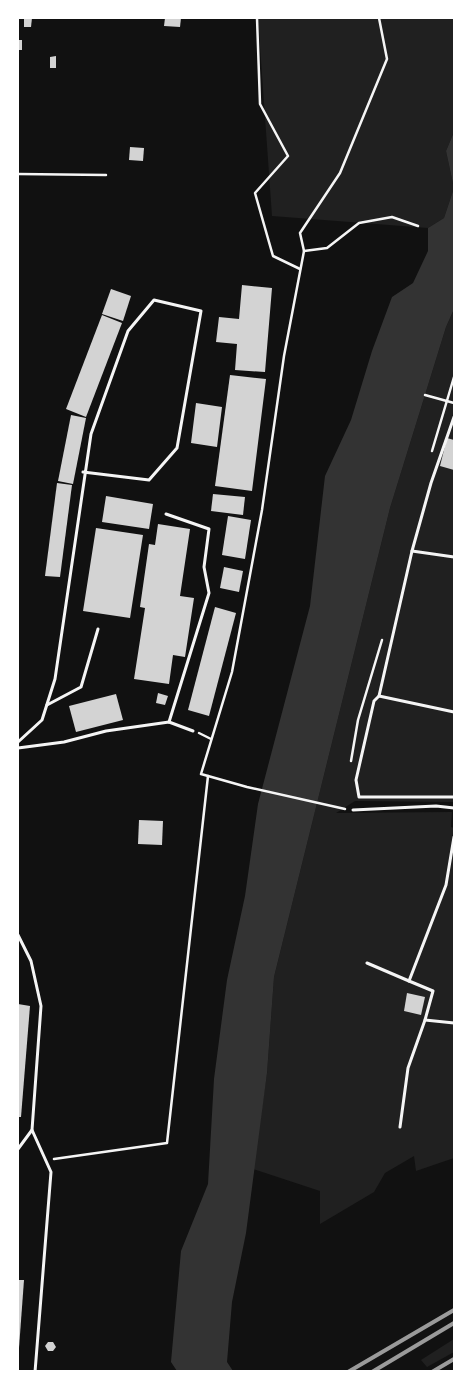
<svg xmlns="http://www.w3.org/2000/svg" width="472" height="1389" viewBox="0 0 472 1389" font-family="'Noto Sans',sans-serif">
  <rect width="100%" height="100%" fill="#111"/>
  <g fill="#202020">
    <polygon points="258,18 454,18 454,132 446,151 454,188 444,218 428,228 272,216"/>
    <polygon points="454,309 454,802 355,801 336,813 452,812 451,827 454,828 454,1158 416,1171 414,1156 385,1173 374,1192 320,1224 320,1191 253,1169 267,1073 274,977 390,508 446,327"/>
    <polygon points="454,1339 454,1352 427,1367 421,1360"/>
  </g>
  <polygon fill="#333" points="454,132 454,309 446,327 390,508 274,977 267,1073 246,1233 232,1302 227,1362 233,1371 177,1371 171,1362 181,1251 208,1184 214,1079 227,980 245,896 258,804 310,606 325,476 351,420 372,351 392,297 413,283 428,251 428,228 444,218 454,188 446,151"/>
  <g fill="#d3d3d3">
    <polygon points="24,18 32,18 31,27 24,27"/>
    <polygon points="165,18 181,18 180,27 164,26"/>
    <rect x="18" y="40" width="4" height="10"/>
    <polygon points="56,56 56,68 50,68 50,57"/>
    <polygon points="130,147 144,148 143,161 129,160"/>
    <polygon points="242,285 272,288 265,372 235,370 237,344 216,342 219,317 239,319"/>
    <polygon points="111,289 131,296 123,321 102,314"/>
    <polygon points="102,315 122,323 86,417 66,409"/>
    <polygon points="230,375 266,379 252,491 215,486"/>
    <polygon points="196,403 222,407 217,447 191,443"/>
    <polygon points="71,415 86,418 73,484 58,481"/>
    <polygon points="447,438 454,440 454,470 440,466"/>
    <polygon points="57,483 72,485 60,577 45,576"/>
    <polygon points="213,494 245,497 243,515 211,511"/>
    <polygon points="106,496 153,504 149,529 102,522"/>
    <polygon points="228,516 251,520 245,559 222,555"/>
    <polygon points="158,524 190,529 180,596 194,598 185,657 173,655 169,684 134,679 145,608 140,607 149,544 155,545"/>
    <polygon points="96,528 143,535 130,618 83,611"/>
    <polygon points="224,567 243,571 239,592 220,588"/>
    <polygon points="215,607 236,613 209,716 188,710"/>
    <polygon points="158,693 168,696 165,705 156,703"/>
    <polygon points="116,694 123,720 76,732 69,706"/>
    <polygon points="139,820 163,821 162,845 138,844"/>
    <polygon points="407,993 425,997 421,1015 404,1011"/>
    <polygon points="18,1004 30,1006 21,1117 18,1117"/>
    <polygon points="18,1280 24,1280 19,1348 18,1347"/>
    <polygon points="48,1342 53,1342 56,1347 53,1351 48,1351 45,1346"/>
  </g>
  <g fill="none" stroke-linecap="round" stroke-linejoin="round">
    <g stroke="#f5f5f5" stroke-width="2.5">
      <polyline points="257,18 260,104 288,156 255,193 273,256 300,269"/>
      <polyline points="18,174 106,175"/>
      <polyline points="304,251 327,248 359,223 392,217 418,226"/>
      <polyline points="425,395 454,403"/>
      <polyline points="432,451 454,377"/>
      <polyline points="199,733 211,739"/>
      <polyline points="351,761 358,720 382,640"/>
      <polyline points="345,809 247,787 201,774 232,672 262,510 284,356 304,251 300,233 340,173 387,59 379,18"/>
      <polyline points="54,1159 167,1143 208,776"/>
    </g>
    <g stroke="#f5f5f5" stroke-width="3">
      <polyline points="454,417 431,483 412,551 379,696 374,701 356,780 359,797 454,797"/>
      <polyline points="166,514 209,529 204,567 209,593 169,722"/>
      <polyline points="412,551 454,557"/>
      <polyline points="379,696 454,712"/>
      <polyline points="47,705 81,687 98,629"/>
      <polyline points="18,742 42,720 55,679 91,434 128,331 154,300 201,311 177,448 149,480 83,472"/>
      <polyline points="18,748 64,742 106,731 169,722 193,731"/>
      <polyline points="353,810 436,806 454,808"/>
      <polyline points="18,935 31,961 41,1006 32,1130 18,1149"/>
      <polyline points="367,963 409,981"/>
      <polyline points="425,1020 454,1023"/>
      <polyline points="400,1127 408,1068 425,1020 433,991 409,981 446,885 454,837"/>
      <polyline points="32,1130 51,1172 35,1372"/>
    </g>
    <g stroke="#9a9a9a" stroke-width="4">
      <polyline points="348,1372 454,1310"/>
      <polyline points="372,1372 454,1323"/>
      <polyline points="432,1372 454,1359"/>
    </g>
  </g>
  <rect width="472" height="1389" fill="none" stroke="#ffffff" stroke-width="38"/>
</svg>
